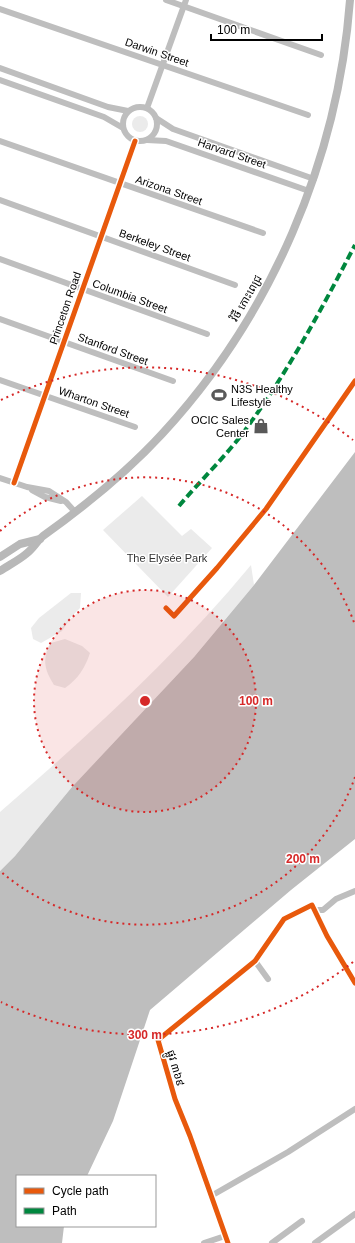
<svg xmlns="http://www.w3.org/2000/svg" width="355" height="1243" viewBox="0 0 355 1243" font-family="Arial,'Noto Sans Khmer',sans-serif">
  <rect width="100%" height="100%" fill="#fff"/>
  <g fill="#ebebeb">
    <circle cx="140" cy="124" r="8"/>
    <polygon points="142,496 182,536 191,529 212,548 168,597 103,530"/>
    <path d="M251,565L254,585L194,657L72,787L15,856L0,871V812C89,735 176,656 251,565Z"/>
    <polygon points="71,593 81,593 80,608 71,617 62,631 41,643 33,639 31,628 39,618"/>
    <path d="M65,639L82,646L90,653C85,668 78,679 65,688L54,685C44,669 42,659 51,643Z"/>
  </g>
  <polygon fill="#bebebe" points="355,452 355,839 291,890 150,1010 113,1121 87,1176 17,1176 17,1226 64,1226 62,1243 0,1243 0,871 15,856 72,787 194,657 254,585"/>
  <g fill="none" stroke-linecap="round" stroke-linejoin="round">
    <g stroke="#bebebe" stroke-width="6">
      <polyline points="166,0 321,55"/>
      <polyline points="0,9 308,115"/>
      <polyline points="0,68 108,107 128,111"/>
      <polyline points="0,80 104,117 123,128"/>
      <circle cx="140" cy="124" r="17"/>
      <polyline points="147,108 186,0"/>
      <polyline points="156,118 173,129 314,179"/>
      <polyline points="147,140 166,141 309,191"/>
      <polyline points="0,141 263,233"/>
      <polyline points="0,200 235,285"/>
      <polyline points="0,259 207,334"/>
      <polyline points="0,319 173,381"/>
      <polyline points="0,380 135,427"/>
      <polyline points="0,478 27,487 49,491 66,502 75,512"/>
      <polyline points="14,483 135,141"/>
      <polyline points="32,490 45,497 61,501"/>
      <polyline points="315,910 323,910 336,899 355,891"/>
      <polyline points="255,961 268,979"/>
      <polyline points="211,1196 288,1152 355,1109"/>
      <polyline points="204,1243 225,1236"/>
      <polyline points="228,1243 190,1136 175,1099 158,1040 255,961 284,919 312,905 327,936 355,983"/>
      <polyline points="272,1243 302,1221"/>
      <polyline points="315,1243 355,1214"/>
    </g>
    <g stroke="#b8b8b8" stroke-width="8">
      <polyline points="0,557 20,544 40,539"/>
      <path d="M0,571C9,565 19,560 26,554C33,549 37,541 43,536C85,506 127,472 162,434C271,316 338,160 350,0"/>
    </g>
    <path stroke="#00873e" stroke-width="4" stroke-dasharray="8 4" stroke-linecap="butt" d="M179,506C200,481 224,458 243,433C287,374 321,310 355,245"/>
    <g stroke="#fff" stroke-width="8">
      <g id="cycleway">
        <polyline points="14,483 135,141"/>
        <polyline points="166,608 174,616 217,568 266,509 355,381"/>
        <polyline points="228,1243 190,1136 175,1099 158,1040 255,961 284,919 312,905 327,936 355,983"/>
      </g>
    </g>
    <use href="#cycleway" stroke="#e8590c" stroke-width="5"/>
  </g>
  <circle cx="145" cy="701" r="111" fill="#d62828" fill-opacity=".12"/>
  <g fill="none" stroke="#d62828" stroke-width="2" stroke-dasharray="2 4">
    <circle cx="145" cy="701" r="111"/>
    <path d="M355 777A223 223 0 0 1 0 871M0 531A223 223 0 0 1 355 625"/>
    <path d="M353 962A334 334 0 0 1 1 1002M1 400A334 334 0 0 1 353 440"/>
  </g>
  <defs>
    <g id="stadium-bare" transform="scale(1.2)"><path d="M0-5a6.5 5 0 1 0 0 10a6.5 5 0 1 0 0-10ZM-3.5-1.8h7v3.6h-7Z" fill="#595959" stroke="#fff" stroke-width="2.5" paint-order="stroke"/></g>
    <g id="shop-bare" transform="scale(1.2)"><path d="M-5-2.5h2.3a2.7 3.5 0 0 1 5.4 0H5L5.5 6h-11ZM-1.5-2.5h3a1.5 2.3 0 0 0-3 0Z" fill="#595959" stroke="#fff" stroke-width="2.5" paint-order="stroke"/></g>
  </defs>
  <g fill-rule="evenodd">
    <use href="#stadium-bare" x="219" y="395"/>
    <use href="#shop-bare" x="261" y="426"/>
  </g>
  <g text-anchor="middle" stroke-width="3" stroke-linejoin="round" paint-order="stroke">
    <g font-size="11" fill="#000" stroke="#fff">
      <text transform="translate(157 52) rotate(19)" y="4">Darwin Street</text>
      <text transform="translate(232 153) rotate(19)" y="4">Harvard Street</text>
      <text transform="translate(169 190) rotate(19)" y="4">Arizona Street</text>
      <text transform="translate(155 245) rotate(20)" y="4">Berkeley Street</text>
      <text transform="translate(130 296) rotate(20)" y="4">Columbia Street</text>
      <text transform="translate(246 298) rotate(-60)" y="4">វិថី កោះពេជ្រ</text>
      <text transform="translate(65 308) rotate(-71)" y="4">Princeton Road</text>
      <text transform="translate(113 349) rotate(20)" y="4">Stanford Street</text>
      <text transform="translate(94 402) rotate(19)" y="4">Wharton Street</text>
      <text transform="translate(176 1068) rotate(74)" y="4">ផ្លូវ ៣៦៩</text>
    </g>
    <g font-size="11" fill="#000" stroke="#fff" text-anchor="start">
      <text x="231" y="393">N3S Healthy<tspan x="231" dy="13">Lifestyle</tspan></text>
      <text x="249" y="424" text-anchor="end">OCIC Sales<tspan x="249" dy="13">Center</tspan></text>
    </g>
    <g font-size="11" fill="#323232" stroke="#fff">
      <text x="167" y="562">The Elysée Park</text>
    </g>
  </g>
  <circle cx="145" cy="701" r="6" fill="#d62828" stroke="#fff" stroke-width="2"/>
  <g font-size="12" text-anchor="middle" font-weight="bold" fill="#d62828" stroke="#fff" stroke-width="3" stroke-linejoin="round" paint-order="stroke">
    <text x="256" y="705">100 m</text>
    <text x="303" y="863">200 m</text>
    <text x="145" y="1039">300 m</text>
  </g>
  <rect x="16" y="1175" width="140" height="52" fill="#ffffff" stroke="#999999"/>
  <rect x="24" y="1188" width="20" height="6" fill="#e8590c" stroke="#999999"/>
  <text x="52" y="1195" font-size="12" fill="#000000">Cycle path</text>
  <rect x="24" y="1208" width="20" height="6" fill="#00873e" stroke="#999999"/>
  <text x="52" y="1215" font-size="12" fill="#000000">Path</text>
  <path d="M211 34v6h111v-6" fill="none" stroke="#000000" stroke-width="2"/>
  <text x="217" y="34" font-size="12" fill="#000000" stroke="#ffffff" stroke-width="3" paint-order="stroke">100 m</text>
</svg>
